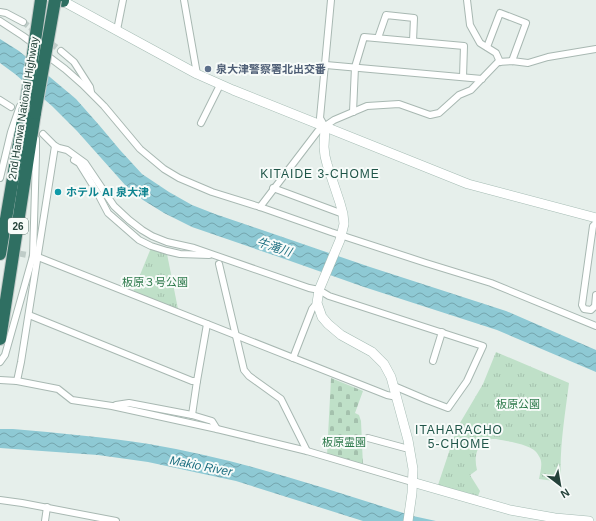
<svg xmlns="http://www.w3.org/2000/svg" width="596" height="521" viewBox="0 0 596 521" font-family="Arial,'Noto Sans JP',sans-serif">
  <defs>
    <pattern id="cemetery-stones" width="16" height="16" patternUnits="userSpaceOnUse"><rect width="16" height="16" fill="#bfe0c8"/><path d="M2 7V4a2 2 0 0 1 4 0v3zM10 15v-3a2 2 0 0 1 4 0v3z" fill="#a4c1ad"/></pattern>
    <pattern id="park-tufts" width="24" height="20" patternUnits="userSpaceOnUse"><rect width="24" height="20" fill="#bfe0c8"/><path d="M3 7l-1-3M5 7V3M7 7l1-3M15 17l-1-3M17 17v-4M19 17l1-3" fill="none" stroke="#a4c1ad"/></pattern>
    <pattern id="water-waves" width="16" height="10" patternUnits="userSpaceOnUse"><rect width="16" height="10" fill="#8ec9d4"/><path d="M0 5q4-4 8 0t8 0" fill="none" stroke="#74a5ad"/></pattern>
  </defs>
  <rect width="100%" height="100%" fill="#e6efeb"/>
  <polygon fill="url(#cemetery-stones)" points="331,378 363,391 355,413 359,415 361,421 363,466 327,455"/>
  <g fill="url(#park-tufts)">
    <polygon points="151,248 167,254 178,309 133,292"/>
    <path d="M496,352L569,383C565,415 559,449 561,482L539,479C540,473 543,464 540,458C535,446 522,445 512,442C507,441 501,440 496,439C478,438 473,455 477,470L470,475L480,491L478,496L438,485L457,428L483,384Z"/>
  </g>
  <g fill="url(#water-waves)">
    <polygon points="0,39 19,51 76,99 99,125 120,150 142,174 169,192 192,205 215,214 370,267 506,311 596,350 596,372 497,330 364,287 279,257 192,227 164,213 143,200 126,186 77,131 52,106 15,74 0,63"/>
    <path d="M0,429H13C59,433 104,437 149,444C239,459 326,489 413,516L436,521H363L236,481L148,462L98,455L0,448Z"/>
  </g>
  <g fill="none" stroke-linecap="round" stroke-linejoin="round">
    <g stroke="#bfccc8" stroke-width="6" stroke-dasharray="6 3" stroke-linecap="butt">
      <polyline points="23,22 61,51"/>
      <polyline points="11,252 33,256"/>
    </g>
    <g stroke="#a8b8b2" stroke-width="8">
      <g id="street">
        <polyline points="184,0 197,74"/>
        <polyline points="467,0 470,25 480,43 496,53 500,62"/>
        <polyline points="0,12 6,13 23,22"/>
        <polyline points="0,21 23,36 35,45"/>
        <polyline points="117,30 123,0"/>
        <polyline points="378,38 386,15 414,18 413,41"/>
        <polyline points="487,47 500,13 526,23 512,61"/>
        <polyline points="61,51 74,62 90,87 91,92"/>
        <polyline points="45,54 65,69 82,84 104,106 140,149 164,169 179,178 212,192 260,207 331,232 426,263 491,283 596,326"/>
        <polyline points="326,65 482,79"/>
        <polyline points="0,100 11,107"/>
        <polyline points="353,112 355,67 364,37 464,46 463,77"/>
        <polyline points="201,123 220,85"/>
        <polyline points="325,127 320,118 331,0"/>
        <polyline points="43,134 55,146 59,148 67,150 85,163 114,206 129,220 142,230 152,236 167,242 194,248 309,288 319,290 329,296 483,346 467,381 448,408 427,400 394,386"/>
        <polyline points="74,160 79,163 97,192 108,213 139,240 151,246 167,251 180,254 209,255"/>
        <polyline points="0,178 11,132 20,106"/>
        <polyline points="273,188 343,214"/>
        <polyline points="260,207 318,131 334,120 367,106 399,104 430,115 439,113 459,95 471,90 498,62 512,61 528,63 548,57 596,49"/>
        <polyline points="596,223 593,226 582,305 584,309 591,310 595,306 596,295"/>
        <polyline points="33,256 38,257 387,395 397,397"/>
        <polyline points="219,264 244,370 249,376 281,399 307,451"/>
        <polyline points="29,315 192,381 197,381"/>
        <polyline points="293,358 312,309 317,303"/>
        <polyline points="433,361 442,332"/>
        <polyline points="0,362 5,355 33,256 36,155 36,139"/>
        <polyline points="0,380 17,381 58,389 72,400 112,406 217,429 307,451 412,482"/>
        <polyline points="17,381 21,362 55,146"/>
        <polyline points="116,405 129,403 192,415 212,421 217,429"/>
        <polyline points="192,415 197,381 207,324"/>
        <polyline points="368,438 405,448 410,448"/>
        <polyline points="0,500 22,503 116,521"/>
        <polyline points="45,521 47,507"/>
      </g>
    </g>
    <g stroke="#a4bbb3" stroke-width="10">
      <g id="secondary">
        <polyline points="61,0 197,74 233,90 468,184 596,218"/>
        <polyline points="325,127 324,147 325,156 327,164 340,203 343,214 344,224 340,240 319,290 317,303 322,317 328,324 341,335 372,352 384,364 391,377 408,440 413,469 412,493 408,521"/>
        <polyline points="412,482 510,510 555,518 589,521"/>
      </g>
    </g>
    <g stroke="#c2cac8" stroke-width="14">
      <g id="highway">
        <polyline points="63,1 63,0"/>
        <polyline points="0,254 26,102"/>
        <polyline points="0,339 35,113"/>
      </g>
    </g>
    <use href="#street" stroke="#fff" stroke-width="6"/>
    <use href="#secondary" stroke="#fff" stroke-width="9"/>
    <use href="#highway" stroke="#2f6f62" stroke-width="12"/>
    <g stroke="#c2cac8" stroke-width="14" stroke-linecap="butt">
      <g id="highway-bridge">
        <polyline points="26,102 41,0"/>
        <polyline points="35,113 55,0"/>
      </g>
    </g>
    <use href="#highway-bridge" stroke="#2f6f62" stroke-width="12"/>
  </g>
  <circle fill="#5c6f8a" stroke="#f7fbf9" stroke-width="1.5" cx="208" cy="69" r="4"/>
  <circle fill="#0f9aa8" stroke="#f7fbf9" stroke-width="1.5" cx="58" cy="192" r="4"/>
  <g text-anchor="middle" stroke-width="4" stroke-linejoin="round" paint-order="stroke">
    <rect fill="#f7fbf9" stroke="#637a73" stroke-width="1" x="8" y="218" width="20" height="16" rx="3"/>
    <g font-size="10" font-weight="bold" fill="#24423a">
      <text x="18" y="230">26</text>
    </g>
    <g font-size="11" font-weight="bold" fill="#4e5e75" stroke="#f7fbf9" text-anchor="start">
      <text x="216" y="73">泉大津警察署北出交番</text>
    </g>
    <g font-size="11" fill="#24423a" stroke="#f7fbf9">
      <text transform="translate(23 108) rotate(-81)" y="4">2nd Hanwa National Highway</text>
    </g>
    <g font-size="11" font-weight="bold" fill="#0d838f" stroke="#f7fbf9" text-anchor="start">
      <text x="66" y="196">ホテル AI 泉大津</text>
    </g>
    <g font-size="11" fill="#2d7a4b" stroke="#f7fbf9">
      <text x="155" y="286">板原３号公園</text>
      <text x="518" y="408">板原公園</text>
      <text x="344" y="446">板原霊園</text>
    </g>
    <g font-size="12" letter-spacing="1" fill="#1f5548" stroke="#f7fbf9">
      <text x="320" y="178">KITAIDE 3-CHOME</text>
      <text x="459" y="434">ITAHARACHO<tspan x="459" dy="14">5-CHOME</tspan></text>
    </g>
    <g font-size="12" font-style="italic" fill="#1c6f80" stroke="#f7fbf9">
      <text transform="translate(274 247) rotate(18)" y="4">牛滝川</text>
      <text transform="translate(201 466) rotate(11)" y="4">Makio River</text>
    </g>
  </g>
  <g transform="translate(560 485) rotate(149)" stroke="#f7fbf9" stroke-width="3" paint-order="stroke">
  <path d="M0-3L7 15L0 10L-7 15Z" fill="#24423a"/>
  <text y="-6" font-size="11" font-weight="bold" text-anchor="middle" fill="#24423a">N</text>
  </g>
</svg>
